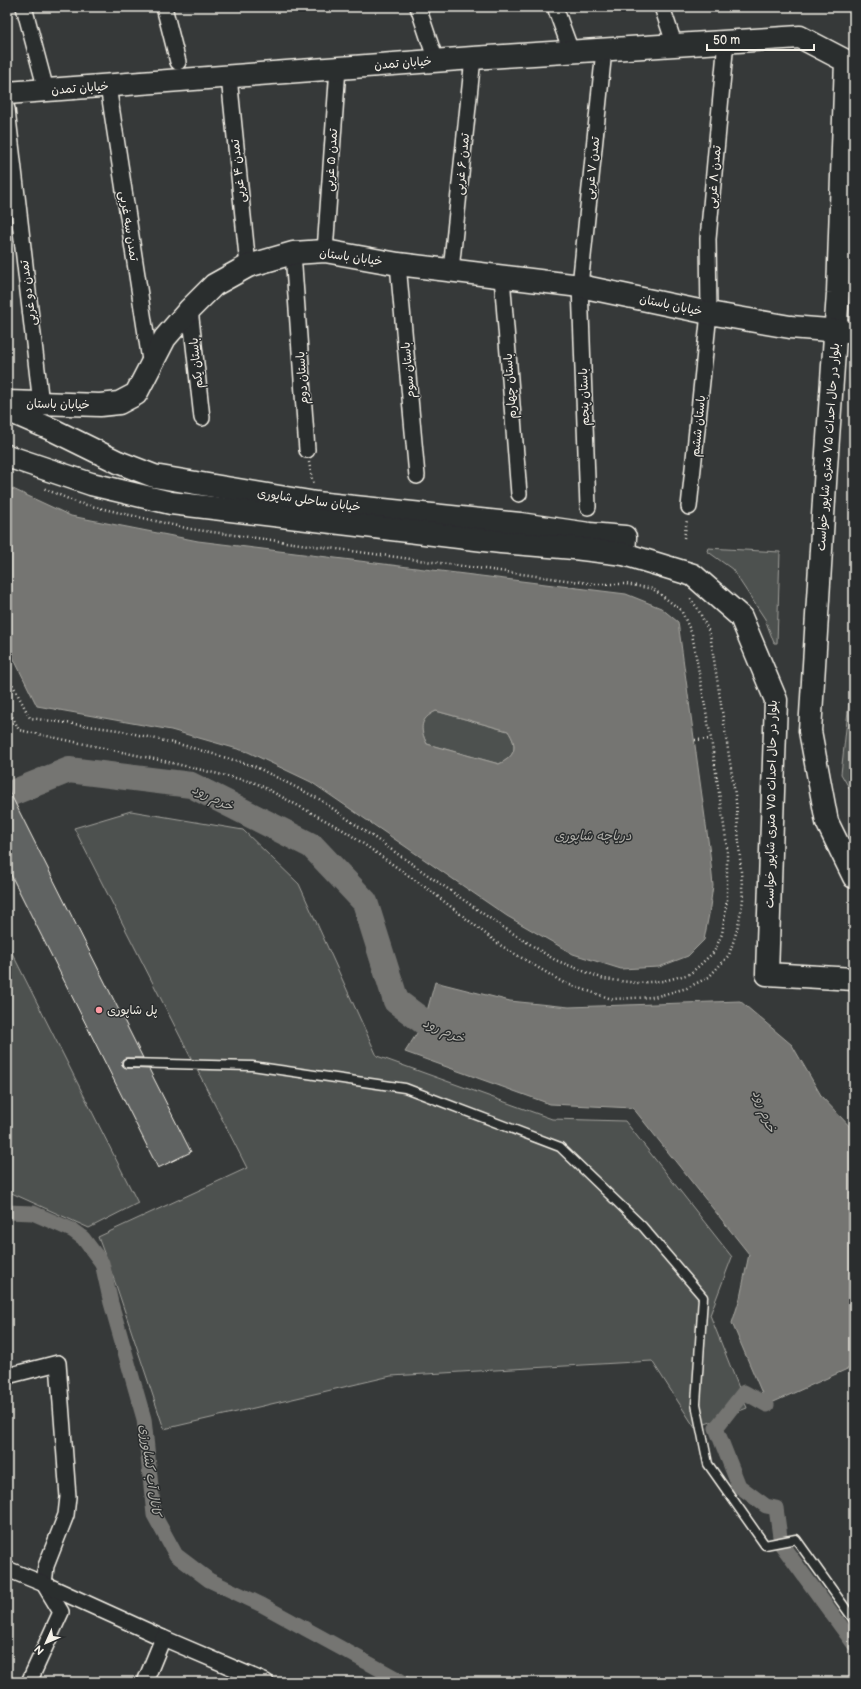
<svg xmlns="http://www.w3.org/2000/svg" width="861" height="1689" viewBox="0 0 861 1689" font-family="'Balsamiq Sans','Playpen Sans Arabic',sans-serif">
  <rect width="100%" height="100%" fill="#363939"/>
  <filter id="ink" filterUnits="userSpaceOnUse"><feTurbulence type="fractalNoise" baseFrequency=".025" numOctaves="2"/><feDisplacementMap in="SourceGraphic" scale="8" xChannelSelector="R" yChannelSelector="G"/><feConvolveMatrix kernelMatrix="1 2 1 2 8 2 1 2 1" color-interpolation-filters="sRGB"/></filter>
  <g filter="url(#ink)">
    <g fill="#4e514f" stroke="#a1a19c">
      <polygon points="708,548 780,552 777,643 774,643 765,619 732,569 707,551"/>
      <polygon points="850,693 854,694 854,796 841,774"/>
      <path d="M436,711L508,731C518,746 516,756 499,764L427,744C419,728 419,719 436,711Z"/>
      <polygon points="131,811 243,830 299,884 377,1056 552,1119 625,1121 732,1257 710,1315 747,1408 695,1428 652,1361 391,1376 164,1429 116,1285 98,1237 247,1168 74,828"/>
      <polygon points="7,943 138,1203 89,1228 7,1191"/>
    </g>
    <g fill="#757572" stroke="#a8a7a1" fill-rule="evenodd">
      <path d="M7,488L13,489L71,516L198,541L626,594L661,608L678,622L710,854L713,886L709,914L704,940L688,956L659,967L621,969L573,954L507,916L311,782L248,752L171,730L37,706L7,645ZM436,711L508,731C518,746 516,756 499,764L427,744C419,728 420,719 436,711Z"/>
      <polygon points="435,982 510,1001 569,1007 740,1001 792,1045 822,1097 854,1131 854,1366 767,1405 732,1323 740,1298 749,1254 633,1108 550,1104 405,1052 424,1022"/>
    </g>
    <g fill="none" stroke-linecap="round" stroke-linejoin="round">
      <g stroke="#757572" stroke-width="15">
        <polyline points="7,1212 33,1213 72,1230 83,1238 102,1263 111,1303 144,1419 154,1515 176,1555 209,1580 262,1605 403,1682"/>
        <polyline points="767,1405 744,1392 716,1428 739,1486 766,1506 776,1508 781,1544 854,1644"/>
      </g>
      <polyline stroke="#757572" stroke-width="26" points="7,795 69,770 191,785 312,846 365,902 396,1001 424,1022 456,1036"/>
    </g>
    <polygon fill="#616362" stroke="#f4f1e8" points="7,787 143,1058 125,1058 122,1060 122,1065 127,1068 149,1069 191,1152 158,1168 7,867"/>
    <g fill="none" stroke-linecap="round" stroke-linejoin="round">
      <g stroke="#f4f1e8" stroke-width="11">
        <polyline id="lane" points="127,1063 252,1066 405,1088 560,1147 643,1227 703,1297 696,1404 708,1464 765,1545 796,1539 854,1620"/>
      </g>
      <g stroke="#f4f1e8" stroke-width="18">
        <g id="street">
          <polyline points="24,7 46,90"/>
          <polyline points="164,7 178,62"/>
          <polyline points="418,7 436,61"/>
          <polyline points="555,7 571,51"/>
          <polyline points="662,7 675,46"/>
          <polyline points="229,77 248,266"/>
          <polyline points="108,86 151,367"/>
          <polyline points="7,109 41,404"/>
          <polyline points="325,251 338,68"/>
          <polyline points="293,253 307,450"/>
          <polyline points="398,264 417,476"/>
          <polyline points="451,270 473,58"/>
          <polyline points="502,277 519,494"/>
          <polyline points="190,309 202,418"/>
          <polyline points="588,507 580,286 604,50"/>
          <polyline points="689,507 709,313 708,239 726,41"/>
          <polyline points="7,1376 58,1363 68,1497 66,1515 46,1566 44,1584 61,1612 29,1682"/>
          <polyline points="7,1569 44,1584 163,1638 266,1682"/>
          <polyline points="145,1682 163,1638"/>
        </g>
      </g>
      <g stroke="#f4f1e8" stroke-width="25">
        <g id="secondary">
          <polyline points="7,93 473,58 800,37 846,61 838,293 826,467 810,731 827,822 854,877"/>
          <polyline points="7,402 100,405 119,403 136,394 165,338 190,309 214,285 248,266 293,253 325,251 398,264 580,286 709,313 790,327 854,332"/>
          <polyline points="7,410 53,430 118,462 154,476 316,503 520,524 589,534 625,537 624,554"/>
          <polyline points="7,456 91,484 171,503 501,542 574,548 624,554 693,575 741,617 776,700 767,974 854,979"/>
        </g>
      </g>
      <g stroke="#f4f1e8" stroke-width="2.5" stroke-dasharray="1 3" stroke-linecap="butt">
        <polyline points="309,462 313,485"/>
        <polyline points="684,538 687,520"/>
        <polyline points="7,674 30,718 118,730 186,746 254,766 319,799 498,924 555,960 604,979 637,983 663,981 690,974 714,952 722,934 727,900 727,846 711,739 692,634 681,610 653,589 626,584 595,584 190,529 78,503 43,488"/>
        <polyline points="7,706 19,730 164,761 256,783 345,831 432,892 500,945 564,983 612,999 654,997 687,988 709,977 729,955 737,930 743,900 736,801 710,634 698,609 689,597"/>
        <polyline points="695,740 711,739"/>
      </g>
      <use href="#lane" stroke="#2a2d2e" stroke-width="8"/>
      <use href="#street" stroke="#2a2d2e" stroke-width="15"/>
      <use href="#secondary" stroke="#2a2d2e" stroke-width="22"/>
    </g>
  </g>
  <circle fill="#ff9aa2" stroke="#2a2d2e" stroke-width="1.5" cx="99" cy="1010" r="4"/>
  <g text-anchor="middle" stroke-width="3" stroke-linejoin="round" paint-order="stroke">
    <g font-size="12" fill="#f4f1e8" stroke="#2a2d2e">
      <text transform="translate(403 63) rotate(-4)" y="4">خیابان تمدن</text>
      <text transform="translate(80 88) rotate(-4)" y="4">خیابان تمدن</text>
      <text transform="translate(331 160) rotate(-86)" y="4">تمدن ۵ غربی</text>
      <text transform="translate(462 164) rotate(-84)" y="4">تمدن ۶ غربی</text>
      <text transform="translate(592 168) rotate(-84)" y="4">تمدن ۷ غربی</text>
      <text transform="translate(238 171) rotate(-96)" y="4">تمدن ۴ غربی</text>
      <text transform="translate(714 177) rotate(-85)" y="4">تمدن ۸ غربی</text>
      <text transform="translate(129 226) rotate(81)" y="4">تمدن سه غربی</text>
      <text transform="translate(351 257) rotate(8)" y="4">خیابان باستان</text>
      <text transform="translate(28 293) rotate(-97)" y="4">تمدن دو غربی</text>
      <text transform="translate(671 305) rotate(12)" y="4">خیابان باستان</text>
      <text transform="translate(196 363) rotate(-96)" y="4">باستان یکم</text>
      <text transform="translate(408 370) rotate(-95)" y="4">باستان سوم</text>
      <text transform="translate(302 378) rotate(-94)" y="4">باستان دوم</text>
      <text transform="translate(510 386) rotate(-94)" y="4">باستان چهارم</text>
      <text transform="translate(584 397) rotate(-92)" y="4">باستان پنجم</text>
      <text transform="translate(58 404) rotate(1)" y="4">خیابان باستان</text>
      <text transform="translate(698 426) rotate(-84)" y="4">باستان ششم</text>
      <text transform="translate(828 447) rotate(-86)" y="4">بلوار در حال احداث ۷۵ متری شاپور خواست</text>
      <text transform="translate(309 500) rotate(8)" y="4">خیابان ساحلی شاپوری</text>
      <text transform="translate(771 804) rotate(-89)" y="4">بلوار در حال احداث ۷۵ متری شاپور خواست</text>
    </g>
    <g font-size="12" fill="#f4f1e8" stroke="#2a2d2e" text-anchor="start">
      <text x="107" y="1014">پل شاپوری</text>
    </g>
    <g font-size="13" font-style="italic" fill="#b4b3ad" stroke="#2a2d2e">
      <text transform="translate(213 797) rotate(26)" y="5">خرم رود</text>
      <text x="593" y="840">دریاچه شاپوری</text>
      <text transform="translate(444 1030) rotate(24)" y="5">خرم رود</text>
      <text transform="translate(765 1111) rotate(69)" y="5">خرم رود</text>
      <text transform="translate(151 1470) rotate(82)" y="5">کانال آب کشاورزی</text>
    </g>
  </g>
  <rect width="861" height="1689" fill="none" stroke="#2a2d2e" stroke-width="24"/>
  <rect x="12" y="12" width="837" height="1665" fill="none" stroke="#f4f1e8" stroke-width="1.5" filter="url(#ink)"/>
  <g transform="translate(46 1643) rotate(225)" stroke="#2a2d2e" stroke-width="3" paint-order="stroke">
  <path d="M0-3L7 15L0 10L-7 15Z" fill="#f4f1e8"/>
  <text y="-6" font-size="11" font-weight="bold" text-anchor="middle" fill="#f4f1e8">N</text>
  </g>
  <path d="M707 44v6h107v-6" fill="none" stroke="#f4f1e8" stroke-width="2"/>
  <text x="713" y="44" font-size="12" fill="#f4f1e8" stroke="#2a2d2e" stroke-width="3" paint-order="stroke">50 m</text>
</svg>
